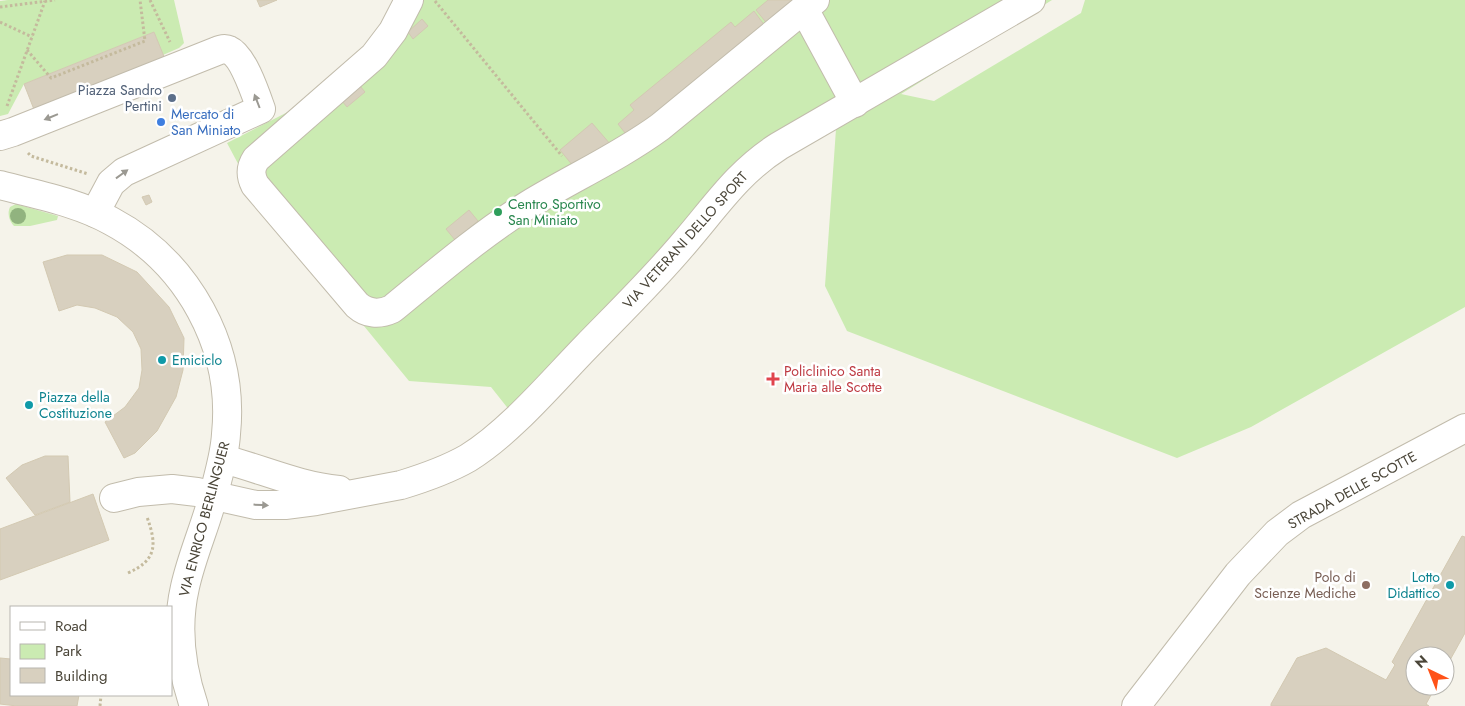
<svg xmlns="http://www.w3.org/2000/svg" width="1465" height="706" viewBox="0 0 1465 706" font-family="Jost,sans-serif">
  <rect width="100%" height="100%" fill="#f5f3ea"/>
  <g fill="#cbebb2">
    <polygon points="8,0 174,0 184,43 179,48 163,55 154,32 24,84 8,114 0,116 0,1"/>
    <polygon points="402,0 1052,0 901,94 934,101 1081,13 1085,0 1465,0 1465,307 1251,427 1177,458 847,331 825,286 836,129 783,157 763,173 525,430 491,387 409,381 251,188 227,143 319,96 392,27"/>
    <path d="M16,204L58,216L57,220L30,226H14C9,221 7,213 10,207Z"/>
  </g>
  <g fill="#d8d0bf" stroke="#d3c9b2">
    <polygon points="257,0 277,0 260,7"/>
    <polygon points="768,0 794,0 769,26 756,10"/>
    <polygon points="754,11 765,26 629,138 618,124 634,110 630,105 731,22 735,27"/>
    <polygon points="422,19 428,26 413,39 408,32"/>
    <polygon points="154,32 165,59 35,112 24,84"/>
    <polygon points="360,86 365,92 347,107 342,101"/>
    <polygon points="592,123 611,145 578,172 560,150"/>
    <polygon points="149,195 152,202 146,205 142,197"/>
    <polygon points="469,210 478,221 455,240 446,229"/>
    <polygon points="67,255 102,255 137,272 169,307 184,338 183,370 176,397 157,431 135,453 124,458 105,422 125,407 139,388 142,370 141,349 133,332 117,317 95,308 77,305 59,311 43,262"/>
    <polygon points="45,456 68,456 70,502 35,515 6,478 22,465"/>
    <polygon points="93,494 109,540 0,580 0,529"/>
    <polygon points="1462,536 1465,537 1465,633 1445,669 1445,656 1415,656 1415,686 1436,686 1426,704 1429,706 1271,706 1271,704 1297,658 1326,648 1386,680 1395,665 1392,662"/>
    <polygon points="0,658 11,659 11,695 79,695 77,706 17,706 0,704"/>
  </g>
  <g fill="none" stroke-linecap="round" stroke-linejoin="round">
    <g stroke="#c2bcac" stroke-width="30">
      <g id="minor">
        <path d="M409,0L393,31L374,56L256,159C250,168 250,175 255,185L357,305C367,314 379,315 392,309C436,273 480,235 528,205C572,178 619,157 660,127L815,0"/>
        <polyline points="804,9 855,103"/>
        <path d="M0,136L13,132L217,51C221,49 225,48 229,50C243,56 256,95 261,109L124,172L111,183L95,213"/>
        <path d="M0,185C37,195 77,202 111,221C188,262 235,347 226,434C225,454 219,473 214,493C206,525 192,555 185,587C176,626 181,668 194,706"/>
        <path d="M223,459C262,469 298,486 339,490"/>
        <path d="M114,498L138,492L172,489L197,492L256,505H285L316,501L401,485C424,478 447,470 468,458C510,432 551,383 586,347C619,313 654,279 685,242C716,206 738,172 779,146L1031,0"/>
        <polyline points="1136,706 1238,574 1277,533 1301,515 1465,428"/>
      </g>
    </g>
    <g stroke="#c4ba9d" stroke-width="3" stroke-dasharray="2.5 2.5" stroke-linecap="butt">
      <polyline points="150,0 170,42"/>
      <polyline points="435,1 562,156"/>
      <polyline points="0,7 55,0"/>
      <polyline points="0,22 32,37"/>
      <polyline points="27,50 51,78 145,41 140,0"/>
      <polyline points="7,106 45,1"/>
      <polyline points="28,153 31,156 88,174"/>
      <path d="M128,573C157,560 157,545 147,517"/>
      <polyline points="100,706 101,695"/>
    </g>
    <use href="#minor" stroke="#fff" stroke-width="28"/>
  </g>
  <circle fill="#91b37f" cx="18" cy="216" r="8"/>
  <defs><path id="oneway-solid" d="M-6-.8H1V-3.2L6.5 0L1 3.2V.8H-6Z" transform="scale(1.25)"/></defs>
  <g fill="#9b9992">
    <use href="#oneway-solid" transform="translate(257 101) rotate(-111)"/>
    <use href="#oneway-solid" transform="translate(51 117) rotate(158)"/>
    <use href="#oneway-solid" transform="translate(122 174) rotate(-36)"/>
    <use href="#oneway-solid" transform="translate(261 505) rotate(3)"/>
  </g>
  <circle fill="#5c6f8a" stroke="#fff" stroke-width="2" cx="172" cy="98" r="5"/>
  <circle fill="#3f7fe0" stroke="#fff" stroke-width="2" cx="161" cy="122" r="5"/>
  <circle fill="#2e9e5b" stroke="#fff" stroke-width="2" cx="498" cy="212" r="5"/>
  <g fill="#0f9aa8" stroke="#fff" stroke-width="2">
    <circle cx="162" cy="360" r="5"/>
    <circle cx="29" cy="405" r="5"/>
    <circle cx="1450" cy="585" r="5"/>
  </g>
  <path fill="#e0444e" stroke="#fff" stroke-width="2" d="M770.5 371.5h5v5h5v5h-5v5h-5v-5h-5v-5h5z"/>
  <circle fill="#8d6e63" stroke="#fff" stroke-width="2" cx="1366" cy="585" r="5"/>
  <g text-anchor="middle" stroke-width="5" stroke-linejoin="round" paint-order="stroke">
    <g font-size="14" fill="#4e5e75" stroke="#fff" text-anchor="end">
      <text x="162" y="95">Piazza Sandro<tspan x="162" dy="16">Pertini</tspan></text>
    </g>
    <g font-size="14" fill="#366cbe" stroke="#fff" text-anchor="start">
      <text x="171" y="119">Mercato di<tspan x="171" dy="16">San Miniato</tspan></text>
    </g>
    <g font-size="14" fill="#27864d" stroke="#fff" text-anchor="start">
      <text x="508" y="209">Centro Sportivo<tspan x="508" dy="16">San Miniato</tspan></text>
    </g>
    <g font-size="14" fill="#4a4538" stroke="#fff">
      <text transform="translate(685 240) rotate(-48)" y="5">VIA VETERANI DELLO SPORT</text>
      <text transform="translate(1352 490) rotate(-29)" y="5">STRADA DELLE SCOTTE</text>
      <text transform="translate(204 519) rotate(-75)" y="5">VIA ENRICO BERLINGUER</text>
    </g>
    <g font-size="14" fill="#0d838f" stroke="#fff" text-anchor="start">
      <text x="172" y="365">Emiciclo</text>
      <text x="39" y="402">Piazza della<tspan x="39" dy="16">Costituzione</tspan></text>
      <text x="1440" y="582" text-anchor="end">Lotto<tspan x="1440" dy="16">Didattico</tspan></text>
    </g>
    <g font-size="14" fill="#be3a42" stroke="#fff" text-anchor="start">
      <text x="784" y="376">Policlinico Santa<tspan x="784" dy="16">Maria alle Scotte</tspan></text>
    </g>
    <g font-size="14" fill="#785e54" stroke="#fff" text-anchor="end">
      <text x="1356" y="582">Polo di<tspan x="1356" dy="16">Scienze Mediche</tspan></text>
    </g>
  </g>
  <rect x="10" y="606" width="162" height="90" fill="#ffffff" stroke="#b7b5af"/>
  <rect x="20" y="622" width="25" height="8" fill="#ffffff" stroke="#b7b5af"/>
  <text x="55" y="631" font-size="15" fill="#4a4538">Road</text>
  <rect x="20" y="644" width="25" height="15" fill="#cbebb2" stroke="#b7b5af"/>
  <text x="55" y="656" font-size="15" fill="#4a4538">Park</text>
  <rect x="20" y="668" width="25" height="15" fill="#d8d0bf" stroke="#b7b5af"/>
  <text x="55" y="681" font-size="15" fill="#4a4538">Building</text>
  <g transform="translate(1430 671) rotate(317)"><circle r="24" fill="#ffffff" stroke="#b7b5af"/>
  <path d="M0-4L9 19L0 12L-9 19Z" fill="#ff5218"/>
  <text y="-8" font-size="14" font-weight="bold" text-anchor="middle" fill="#4a4538">N</text>
  </g>
</svg>
